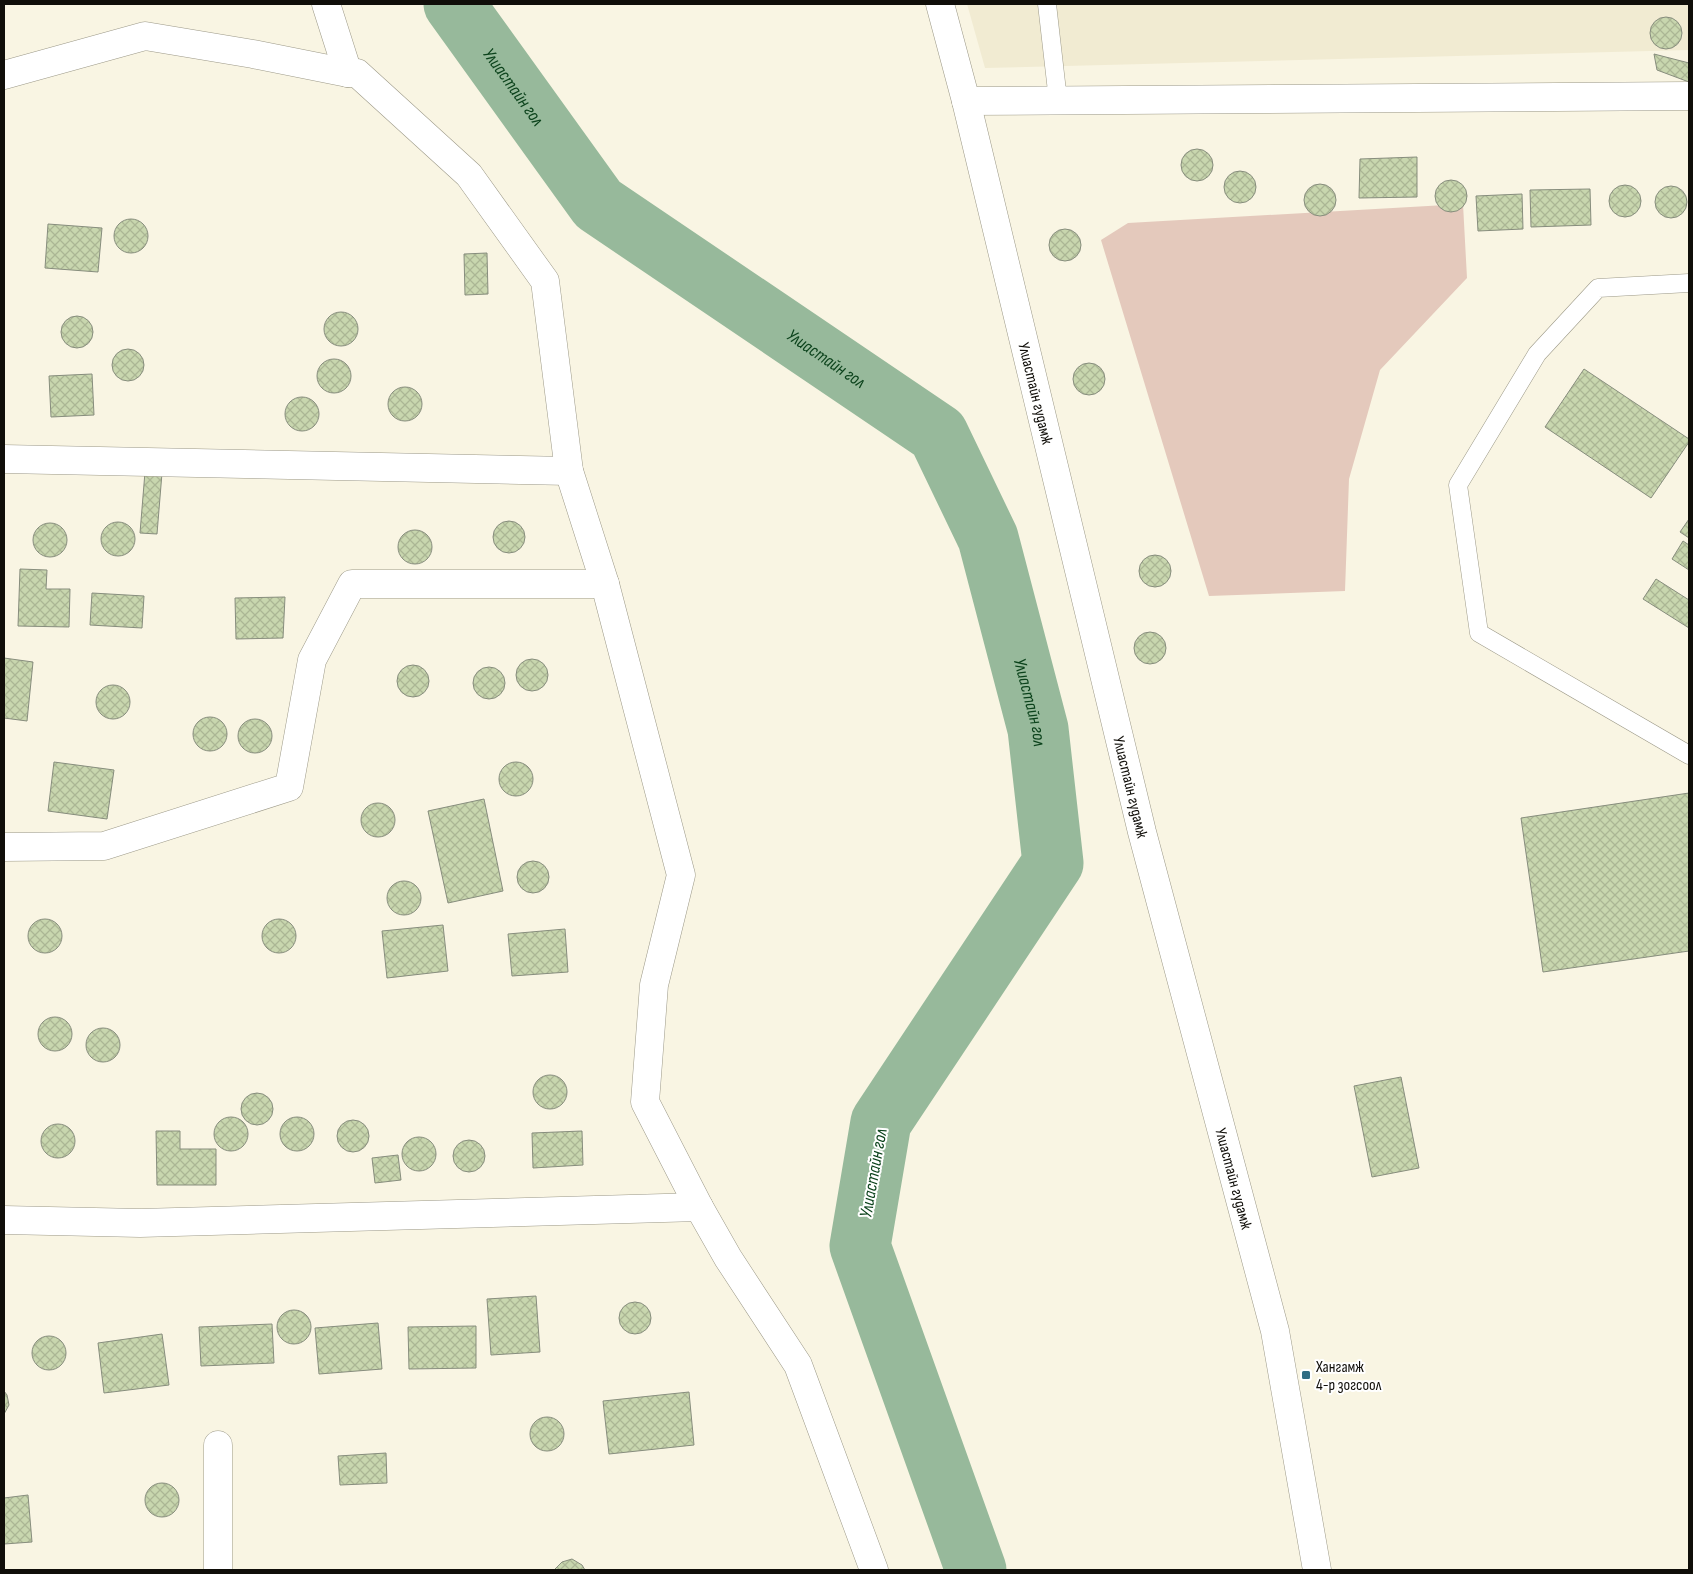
<svg xmlns="http://www.w3.org/2000/svg" width="1693" height="1574" viewBox="0 0 1693 1574" font-family="'Sofia Sans Condensed',sans-serif">
  <defs>
    <pattern id="building-cross-hatch" width="8" height="8" patternUnits="userSpaceOnUse" patternTransform="scale(1.25)"><rect width="8" height="8" fill="#c8d6ae"/><path d="M0 0l8 8M0 8l8-8" fill="none" stroke="#abb694"/></pattern>
  </defs>
  <rect width="100%" height="100%" fill="#f9f5e3"/>
  <polygon fill="#f1ebd2" points="967,4 1689,4 1689,50 985,68"/>
  <polygon fill="#e4c9bc" points="1463,204 1467,278 1380,370 1349,479 1345,591 1209,596 1101,240 1128,223"/>
  <g fill="none" stroke-linecap="round" stroke-linejoin="round">
    <path stroke="#97b99b" stroke-width="61" id="s1" d="M454,4L598,204L938,434L988,538L1038,729L1053,863L881,1122L860,1246L976,1570"/>
  </g>
  <g fill="url(#building-cross-hatch)" stroke="#878d7d">
    <circle cx="1666" cy="33" r="16"/>
    <polygon points="1654,54 1689,63 1689,82 1657,70"/>
    <circle cx="1197" cy="165" r="16"/>
    <polygon points="1417,157 1417,197 1359,198 1360,159"/>
    <circle cx="1240" cy="187" r="16"/>
    <circle cx="1451" cy="196" r="16"/>
    <circle cx="1320" cy="200" r="16"/>
    <circle cx="1625" cy="201" r="16"/>
    <circle cx="1671" cy="202" r="16"/>
    <polygon points="1590,189 1591,225 1531,227 1530,190"/>
    <polygon points="1522,194 1523,229 1478,231 1476,196"/>
    <circle cx="131" cy="236" r="17"/>
    <polygon points="48,224 102,228 98,272 45,268"/>
    <circle cx="1065" cy="245" r="16"/>
    <polygon points="487,253 488,294 465,295 464,254"/>
    <circle cx="341" cy="329" r="17"/>
    <circle cx="77" cy="332" r="16"/>
    <circle cx="128" cy="365" r="16"/>
    <circle cx="334" cy="376" r="17"/>
    <circle cx="1089" cy="379" r="16"/>
    <polygon points="1584,369 1689,439 1689,442 1651,498 1545,427"/>
    <polygon points="92,374 94,415 51,417 49,376"/>
    <circle cx="405" cy="404" r="17"/>
    <circle cx="302" cy="414" r="17"/>
    <polygon points="145,472 162,473 157,534 140,533"/>
    <polygon points="1689,519 1689,538 1680,532"/>
    <circle cx="509" cy="537" r="16"/>
    <circle cx="118" cy="539" r="17"/>
    <circle cx="50" cy="540" r="17"/>
    <circle cx="415" cy="547" r="17"/>
    <polygon points="1683,541 1689,545 1689,570 1672,559"/>
    <circle cx="1155" cy="571" r="16"/>
    <polygon points="20,569 47,570 46,589 70,589 69,627 18,626"/>
    <polygon points="1656,579 1689,600 1689,628 1643,599"/>
    <polygon points="92,593 144,596 142,628 90,625"/>
    <polygon points="285,597 283,638 236,639 235,598"/>
    <circle cx="1150" cy="648" r="16"/>
    <polygon points="4,658 33,662 27,721 4,718"/>
    <circle cx="532" cy="675" r="16"/>
    <circle cx="413" cy="681" r="16"/>
    <circle cx="489" cy="683" r="16"/>
    <circle cx="113" cy="702" r="17"/>
    <circle cx="210" cy="734" r="17"/>
    <circle cx="255" cy="736" r="17"/>
    <polygon points="54,762 114,770 107,819 48,811"/>
    <circle cx="516" cy="779" r="17"/>
    <polygon points="1689,793 1689,951 1543,972 1521,818"/>
    <polygon points="484,799 503,891 448,903 428,811"/>
    <circle cx="378" cy="820" r="17"/>
    <circle cx="533" cy="877" r="16"/>
    <circle cx="404" cy="898" r="17"/>
    <circle cx="45" cy="936" r="17"/>
    <circle cx="279" cy="936" r="17"/>
    <polygon points="443,925 448,971 387,978 382,931"/>
    <polygon points="565,929 568,972 512,976 508,934"/>
    <circle cx="55" cy="1034" r="17"/>
    <circle cx="103" cy="1045" r="17"/>
    <circle cx="550" cy="1092" r="17"/>
    <polygon points="1401,1077 1419,1168 1372,1177 1354,1086"/>
    <circle cx="257" cy="1109" r="16"/>
    <circle cx="231" cy="1134" r="17"/>
    <circle cx="297" cy="1134" r="17"/>
    <circle cx="353" cy="1136" r="16"/>
    <circle cx="58" cy="1141" r="17"/>
    <polygon points="156,1131 180,1131 180,1149 216,1149 216,1185 157,1185"/>
    <polygon points="582,1131 583,1165 533,1168 532,1133"/>
    <circle cx="419" cy="1154" r="17"/>
    <circle cx="469" cy="1156" r="16"/>
    <polygon points="398,1155 401,1180 375,1183 372,1158"/>
    <polygon points="536,1296 540,1352 491,1355 487,1299"/>
    <circle cx="635" cy="1318" r="16"/>
    <circle cx="294" cy="1327" r="17"/>
    <polygon points="378,1323 382,1369 319,1374 315,1328"/>
    <polygon points="272,1324 274,1363 201,1366 199,1327"/>
    <polygon points="476,1326 476,1368 409,1369 408,1327"/>
    <polygon points="162,1334 169,1385 104,1393 98,1343"/>
    <circle cx="49" cy="1353" r="17"/>
    <polygon points="4,1391 7,1395 9,1405 4,1414"/>
    <polygon points="689,1392 694,1445 609,1454 603,1401"/>
    <circle cx="547" cy="1434" r="17"/>
    <polygon points="386,1453 387,1483 340,1485 338,1456"/>
    <circle cx="162" cy="1500" r="17"/>
    <polygon points="28,1495 32,1542 4,1544 4,1498"/>
    <polygon points="572,1559 582,1565 585,1570 554,1570 562,1562"/>
  </g>
  <g fill="none" stroke-linecap="round" stroke-linejoin="round">
    <g stroke="#9c9988" stroke-width="19">
      <g id="service">
        <polyline points="1047,4 1058,100"/>
        <polyline points="1689,283 1598,288 1537,354 1458,485 1479,633 1689,755"/>
      </g>
    </g>
    <g stroke="#9c9988" stroke-width="29">
      <g id="minor">
        <polyline points="326,4 348,73"/>
        <polyline points="4,75 145,36 253,54 348,73 357,73 469,175 545,281 569,471 605,584 681,875 654,985 645,1102 699,1207 728,1258 798,1365 874,1570"/>
        <polyline points="4,459 569,471"/>
        <polyline points="4,847 104,846 289,787 312,660 352,584 605,584"/>
        <polyline points="4,1220 140,1223 699,1207"/>
        <polyline points="218,1445 218,1570"/>
      </g>
    </g>
    <g stroke="#9c9988" stroke-width="29">
      <polyline id="tertiary" points="966,101 1689,96"/>
    </g>
    <g stroke="#9c9988" stroke-width="29">
      <g id="secondary">
        <path id="s2" d="M940,4L966,101L1142,832L1275,1331L1317,1570"/>
      </g>
    </g>
    <use href="#service" stroke="#fff" stroke-width="18"/>
    <use href="#minor" stroke="#fff" stroke-width="28"/>
    <use href="#tertiary" stroke="#fff" stroke-width="28"/>
    <use href="#secondary" stroke="#fff" stroke-width="28"/>
  </g>
  <rect fill="#306d84" stroke="#fff" stroke-width="2" x="1301" y="1370" width="10" height="10" rx="2.5"/>
  <g text-anchor="middle" stroke-width="4" stroke-linejoin="round" paint-order="stroke">
    <g font-size="16" fill="#100e09" stroke="#fff">
      <text dy="6" stroke="none"><textPath href="#s2" startOffset="401">Улиастайн гудамж</textPath></text>
      <text dy="6" stroke="none"><textPath href="#s2" startOffset="806">Улиастайн гудамж</textPath></text>
      <text dy="6" stroke="none"><textPath href="#s2" startOffset="1211">Улиастайн гудамж</textPath></text>
    </g>
    <g font-size="16" fill="#100e09" stroke="#fff" text-anchor="start">
      <text x="1316" y="1372">Хангамж<tspan x="1316" dy="18">4-р зогсоол</tspan></text>
    </g>
    <g font-size="18" font-style="italic" fill="#0c431c" stroke="#fff">
      <text dy="6" stroke="none"><textPath href="#s1" startOffset="102">Улиастайн гол</textPath></text>
      <text dy="6" stroke="none"><textPath href="#s1" startOffset="522">Улиастайн гол</textPath></text>
      <text dy="6" stroke="none"><textPath href="#s1" startOffset="942">Улиастайн гол</textPath></text>
      <text transform="translate(873 1173) rotate(-80)" y="6">Улиастайн гол</text>
    </g>
  </g>
  <rect width="1693" height="1574" fill="none" stroke="#100e09" stroke-width="10"/>
</svg>
